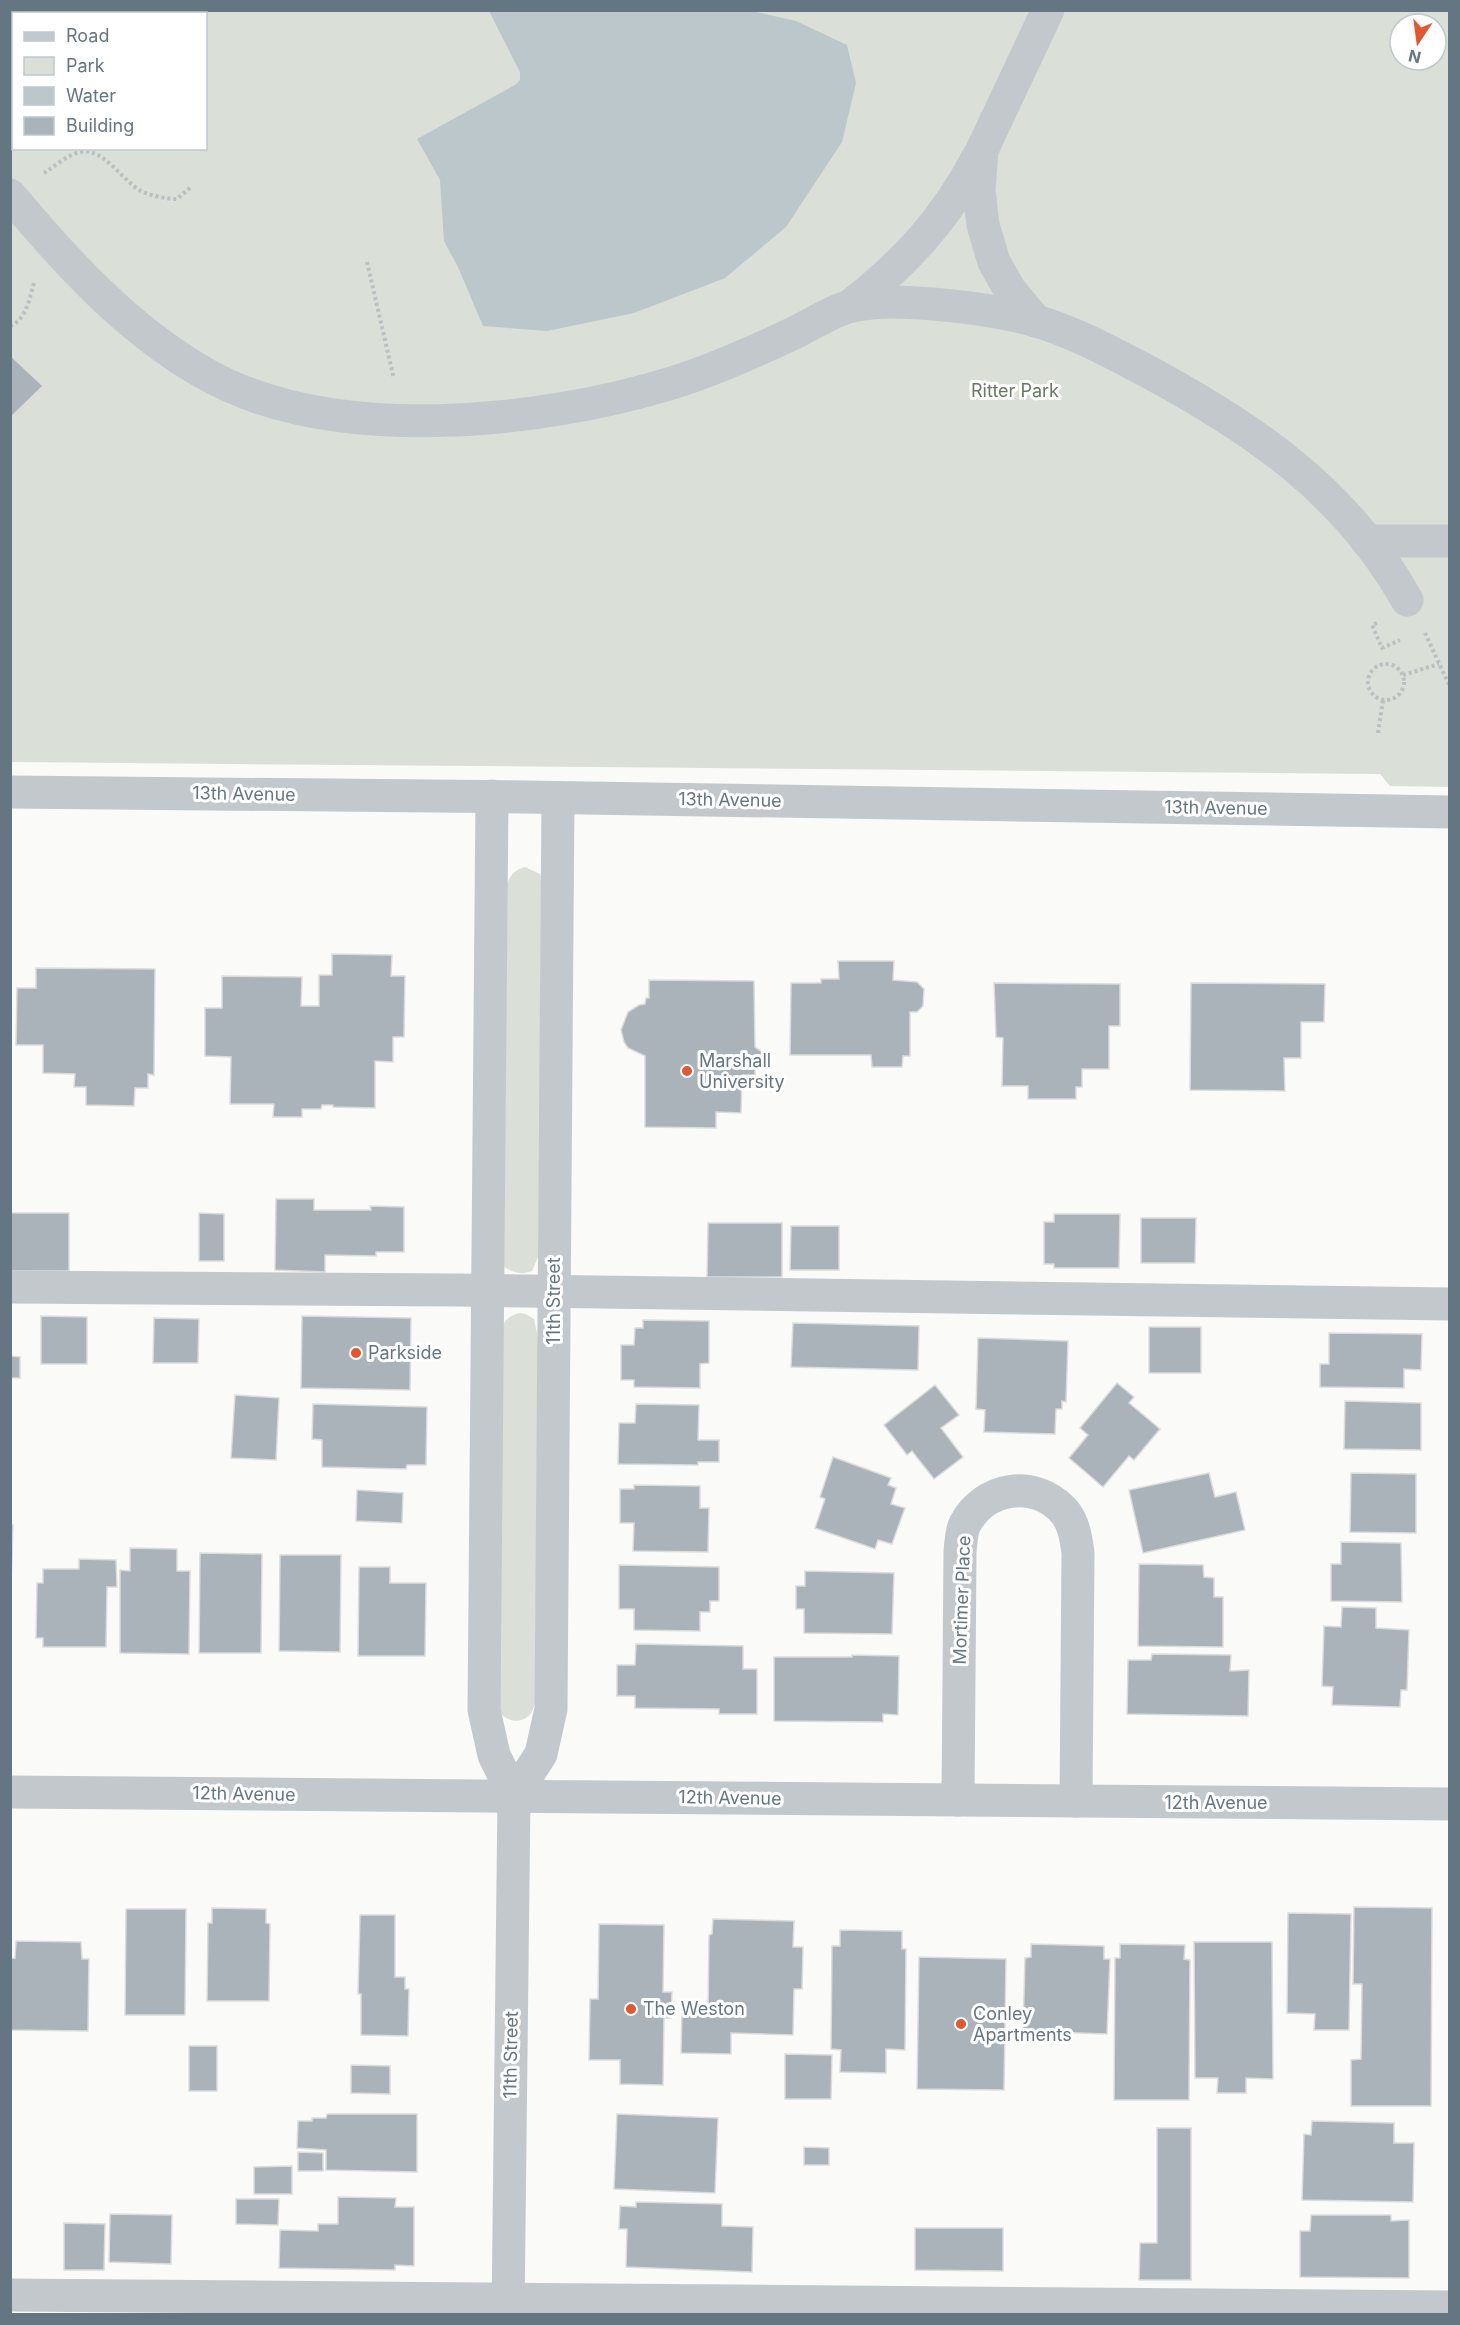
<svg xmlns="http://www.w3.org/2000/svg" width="1460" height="2325" viewBox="0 0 1460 2325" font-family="Inter,sans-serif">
  <rect width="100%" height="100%" fill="#fafaf8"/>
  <g fill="#dadfd7" fill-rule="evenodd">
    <path d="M11,11H1449V787L1390,786L1380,774L11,762ZM14,14H206V148H14ZM1400,24H1436V60H1400Z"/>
    <path d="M525,867L540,874L543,882L538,1257L532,1271C521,1275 514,1273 504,1267L507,884C511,874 515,870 525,867Z"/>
    <path d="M520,1313L526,1314L534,1319L538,1338L535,1703C531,1722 513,1727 499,1712L501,1330C505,1319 509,1316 520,1313Z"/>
  </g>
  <polygon fill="#bbc7cb" points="489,11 752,11 796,21 847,45 856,83 842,142 786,227 725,278 634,313 547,331 483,326 458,267 444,241 440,180 417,139 515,85 520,80 520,72"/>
  <g fill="#aab3b9" stroke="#dcdcda" stroke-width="1.5">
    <polygon points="10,355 43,386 10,418"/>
    <polygon points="332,954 392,955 391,976 405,976 404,1037 393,1037 393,1062 375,1061 375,1108 333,1107 333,1105 322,1105 321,1109 302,1109 302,1117 273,1117 274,1104 230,1104 231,1057 205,1056 205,1008 222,1008 222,976 302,977 301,1006 319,1006 319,975 332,975"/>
    <polygon points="838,961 894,961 893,980 917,982 924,989 923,1006 917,1012 910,1012 910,1056 903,1056 902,1067 872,1067 871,1055 790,1055 791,983 821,983 821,979 839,979"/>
    <polygon points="36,968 155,969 154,1075 148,1074 148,1088 135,1088 134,1106 86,1105 86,1087 74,1087 75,1074 43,1073 43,1045 16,1045 17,988 36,988"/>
    <polygon points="649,980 754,981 755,1047 762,1052 763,1061 755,1069 755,1075 742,1075 741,1113 716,1112 716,1128 645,1127 645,1056 628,1048 624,1042 621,1030 628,1012 639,1005 645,1004 646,998 649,998"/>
    <polygon points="994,983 1120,984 1120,1026 1109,1026 1109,1069 1082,1069 1082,1087 1076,1087 1076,1099 1028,1099 1028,1086 1002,1086 1003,1038 996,1037"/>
    <polygon points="1191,983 1325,984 1324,1022 1301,1022 1301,1058 1284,1058 1285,1091 1190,1090"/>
    <polygon points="276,1199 314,1199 314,1210 371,1210 370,1206 404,1207 404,1252 376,1252 376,1256 325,1255 325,1272 275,1270"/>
    <rect x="10" y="1213" width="59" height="58"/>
    <polygon points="199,1213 224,1214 224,1261 199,1261"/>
    <polygon points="1054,1214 1120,1214 1119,1268 1054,1268 1054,1264 1044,1264 1044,1222 1054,1222"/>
    <polygon points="1141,1218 1196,1218 1195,1263 1141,1263"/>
    <polygon points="708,1223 782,1223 782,1277 707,1277"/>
    <polygon points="791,1226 839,1226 839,1270 790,1270"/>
    <polygon points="41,1316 87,1317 87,1364 41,1364"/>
    <polygon points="302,1316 411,1318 410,1390 301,1388"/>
    <polygon points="154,1318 199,1319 198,1363 153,1363"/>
    <polygon points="643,1320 709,1321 709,1363 700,1364 700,1388 634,1387 634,1380 621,1380 621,1345 634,1345 635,1328 643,1328"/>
    <polygon points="793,1323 919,1326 918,1370 791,1367"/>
    <rect x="1149" y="1327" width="52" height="46"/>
    <polygon points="1329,1333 1422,1334 1421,1370 1404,1369 1404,1388 1320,1387 1320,1364 1329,1364"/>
    <polygon points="978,1338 1068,1341 1066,1402 1062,1401 1062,1409 1056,1409 1055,1434 984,1432 985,1410 976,1409"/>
    <polygon points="10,1356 20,1357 20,1378 10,1378"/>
    <polygon points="1117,1383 1134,1397 1129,1403 1160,1429 1134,1460 1129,1456 1103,1487 1069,1458 1088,1435 1080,1428"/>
    <polygon points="935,1385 959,1415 941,1428 963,1457 934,1479 912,1451 907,1455 884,1425"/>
    <polygon points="235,1395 279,1398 276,1460 231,1458"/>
    <polygon points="1345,1401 1421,1403 1421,1450 1344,1449"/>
    <polygon points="313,1404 427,1407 426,1465 407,1465 406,1469 322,1467 322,1440 312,1439"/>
    <polygon points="636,1404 699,1405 698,1440 719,1440 719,1462 698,1462 698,1465 618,1464 619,1423 635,1423"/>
    <polygon points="833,1457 891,1478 888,1485 896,1488 891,1504 905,1508 892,1544 878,1540 875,1549 815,1528 825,1499 820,1497"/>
    <polygon points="1209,1473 1215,1497 1236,1492 1245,1530 1143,1553 1129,1490"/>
    <polygon points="1351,1473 1416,1474 1416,1533 1350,1532"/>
    <polygon points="634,1485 700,1486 700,1508 709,1508 708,1552 633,1551 634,1523 620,1523 620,1489 634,1489"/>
    <polygon points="357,1490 403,1493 402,1523 356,1521"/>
    <polygon points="10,1525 13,1525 10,1612"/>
    <polygon points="1341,1542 1401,1543 1402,1602 1331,1601 1331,1564 1341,1564"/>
    <polygon points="130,1548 177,1549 177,1571 190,1571 189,1654 120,1653 120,1570 130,1571"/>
    <polygon points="200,1553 262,1554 261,1653 199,1653"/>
    <polygon points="280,1555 341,1555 340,1652 279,1651"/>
    <polygon points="79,1559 116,1560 117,1587 107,1587 106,1647 43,1647 43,1638 36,1638 37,1583 43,1583 43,1569 79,1569"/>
    <polygon points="1139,1564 1203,1565 1204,1577 1214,1578 1214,1597 1223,1597 1223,1647 1138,1646"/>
    <polygon points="619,1565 719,1567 719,1601 710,1601 710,1612 700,1612 700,1631 634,1630 634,1609 619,1609"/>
    <polygon points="359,1567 390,1567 390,1583 426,1583 425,1656 358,1656"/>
    <polygon points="805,1571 894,1573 892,1634 804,1633 804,1609 796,1609 796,1586 805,1586"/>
    <polygon points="1342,1607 1376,1608 1376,1628 1409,1630 1407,1690 1401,1690 1400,1707 1332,1705 1333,1687 1322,1686 1324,1626 1341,1627"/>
    <polygon points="636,1644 743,1646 743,1669 757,1669 757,1714 719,1714 719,1709 635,1708 635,1696 617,1696 617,1665 635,1665"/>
    <polygon points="1152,1654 1231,1655 1230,1671 1249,1670 1248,1716 1127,1714 1128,1660 1151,1660"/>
    <polygon points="852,1655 899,1656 898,1715 883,1714 883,1722 774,1721 774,1657 852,1657"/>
    <polygon points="1354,1907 1432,1908 1431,2106 1351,2106 1351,2060 1361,2059 1362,1984 1353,1984"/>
    <polygon points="212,1908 266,1909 266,1923 270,1924 269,2001 207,2001 208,1923 212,1923"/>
    <polygon points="126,1909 186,1909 185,2015 125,2015"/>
    <polygon points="1288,1913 1351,1914 1349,2030 1314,2030 1315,2014 1287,2013"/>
    <polygon points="360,1915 395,1915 395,1977 405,1977 405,1989 409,1989 408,2036 361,2035 361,1994 358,1994"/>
    <polygon points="713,1919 794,1921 793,1947 803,1947 802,1989 794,1989 793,2035 731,2033 731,2054 681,2053 682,2010 708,2010 709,1935 712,1934"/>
    <polygon points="599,1924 664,1925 663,1992 672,1992 671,2018 664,2018 663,2085 620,2084 620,2060 589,2060 590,1999 598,1999"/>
    <polygon points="840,1930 902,1931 902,1949 906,1949 905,2050 886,2049 886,2073 840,2072 841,2050 831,2049 832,1946 840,1946"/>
    <polygon points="16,1941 81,1942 82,1959 89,1959 88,2031 10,2030 10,1959 15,1958"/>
    <polygon points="1194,1942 1272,1942 1273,2079 1246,2078 1246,2093 1217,2093 1218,2078 1195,2078"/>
    <polygon points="1031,1944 1104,1946 1104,1959 1110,1959 1107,2034 1023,2031 1025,1958 1031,1957"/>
    <polygon points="1120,1944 1185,1945 1184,1959 1190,1960 1189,2100 1114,2100 1115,1958 1120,1958"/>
    <polygon points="919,1957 1006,1959 1004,2090 917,2089"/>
    <rect x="189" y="2046" width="28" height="45"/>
    <polygon points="785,2054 832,2055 831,2099 785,2099"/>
    <polygon points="351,2065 390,2066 390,2094 351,2093"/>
    <polygon points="327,2114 417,2114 417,2172 326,2170 326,2150 297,2148 298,2121 312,2121 312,2118 326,2118"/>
    <polygon points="617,2114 718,2118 715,2193 614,2189"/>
    <polygon points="1312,2121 1394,2123 1394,2143 1414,2143 1413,2202 1302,2200 1304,2134 1311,2135"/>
    <polygon points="1157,2128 1191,2128 1191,2280 1139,2280 1140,2243 1157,2243"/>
    <polygon points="804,2147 829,2148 829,2165 804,2165"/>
    <polygon points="298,2152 323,2153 323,2171 298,2171"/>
    <polygon points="292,2166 292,2194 254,2194 254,2167"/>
    <polygon points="338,2197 396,2198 395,2207 414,2207 414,2266 395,2265 395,2270 279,2268 280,2230 318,2231 318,2224 338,2224"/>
    <polygon points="236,2199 279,2199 278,2225 236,2224"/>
    <polygon points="636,2202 722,2204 722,2226 753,2227 752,2272 626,2267 627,2229 619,2229 620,2206 636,2207"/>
    <polygon points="110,2214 172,2215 171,2264 109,2262"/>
    <polygon points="1311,2215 1391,2215 1391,2221 1409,2220 1409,2278 1300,2277 1300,2231 1310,2231"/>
    <polygon points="64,2223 105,2224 104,2270 64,2270"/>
    <polygon points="915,2228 1003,2228 1003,2271 915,2270"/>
  </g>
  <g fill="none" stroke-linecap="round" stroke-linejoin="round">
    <g stroke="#bbbfc2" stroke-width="4" stroke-dasharray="3 3" stroke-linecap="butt">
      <path d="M44,173C55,166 67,155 80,152C104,147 122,181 141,191C152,196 166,199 177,199L192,186"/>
      <polyline points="367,262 394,379"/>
      <path d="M10,326C27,319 29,299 34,283"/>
      <polyline points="1377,623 1372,625 1382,648 1400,640"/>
      <polyline points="1425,633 1450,687"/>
      <circle cx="1386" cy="682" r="18"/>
      <polyline points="1403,675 1439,664"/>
      <polyline points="1378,733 1383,700"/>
    </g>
    <g stroke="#c3c8cc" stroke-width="33">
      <path d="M10,195C66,262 128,330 204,373C331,446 541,424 675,382C716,369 756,351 794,333C813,324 833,310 852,306C879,300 906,302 933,304C967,307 1003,311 1036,321C1074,332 1110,352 1145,370C1253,428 1346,491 1407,600"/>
      <path d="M850,306C906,262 945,220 978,157"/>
      <polyline points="1036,321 1010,290 994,262 983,225 979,190 982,150 1048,10"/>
      <polyline points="1367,541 1450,541"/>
      <polyline points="10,792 525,797 1450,812"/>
      <polyline points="492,796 484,1710 494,1755 514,1796 508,2314"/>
      <polyline points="10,1287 455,1290 1450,1304"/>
      <polyline points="10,1792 1450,1804"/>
      <polyline points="514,1796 541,1754 551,1709 558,798"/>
      <path d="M958,1800L960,1552C961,1543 961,1532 965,1524C985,1487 1033,1479 1063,1510C1074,1522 1076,1538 1078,1553L1076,1801"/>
      <polyline points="10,2295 1450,2307"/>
    </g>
  </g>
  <g fill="#e4572e" stroke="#fff" stroke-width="2">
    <circle cx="687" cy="1071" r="6"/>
    <circle cx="356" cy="1353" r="6"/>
    <circle cx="631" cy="2009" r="6"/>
    <circle cx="961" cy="2024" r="6"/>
  </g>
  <g text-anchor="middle" stroke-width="6" stroke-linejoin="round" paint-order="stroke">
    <g font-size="18" fill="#687a64" stroke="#fff">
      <text x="1015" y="397">Ritter Park</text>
    </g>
    <g font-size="18" fill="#657683" stroke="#fff">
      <text transform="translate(244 794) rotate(1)" y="6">13th Avenue</text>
      <text transform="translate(730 800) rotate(1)" y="6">13th Avenue</text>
      <text transform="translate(1216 808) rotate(1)" y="6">13th Avenue</text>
      <text transform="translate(554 1301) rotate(-90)" y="6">11th Street</text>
      <text transform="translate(962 1600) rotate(-88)" y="6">Mortimer Place</text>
      <text transform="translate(244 1794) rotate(1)" y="6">12th Avenue</text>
      <text transform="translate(730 1798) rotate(1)" y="6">12th Avenue</text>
      <text x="1216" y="1809">12th Avenue</text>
      <text transform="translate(511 2055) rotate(-89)" y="6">11th Street</text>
    </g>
    <g font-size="18" fill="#657683" stroke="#fff" text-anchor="start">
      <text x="699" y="1067">Marshall<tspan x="699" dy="21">University</tspan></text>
      <text x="368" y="1359">Parkside</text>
      <text x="643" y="2015">The Weston</text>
      <text x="973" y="2020">Conley<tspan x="973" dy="21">Apartments</tspan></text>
    </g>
  </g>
  <rect width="1460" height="2325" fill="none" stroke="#657683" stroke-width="24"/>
  <rect x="12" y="12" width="195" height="138" fill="#ffffff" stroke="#c1c8cd" stroke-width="1.5"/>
  <rect x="24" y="32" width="30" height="9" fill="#c3c8cc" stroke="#c1c8cd" stroke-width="1.5"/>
  <text x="66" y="42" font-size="18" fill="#657683">Road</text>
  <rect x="24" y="57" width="30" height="18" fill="#dadfd7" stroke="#c1c8cd" stroke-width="1.5"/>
  <text x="66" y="72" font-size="18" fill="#657683">Park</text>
  <rect x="24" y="87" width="30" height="18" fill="#bbc7cb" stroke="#c1c8cd" stroke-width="1.5"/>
  <text x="66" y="102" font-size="18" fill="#657683">Water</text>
  <rect x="24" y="117" width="30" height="18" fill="#aab3b9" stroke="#c1c8cd" stroke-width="1.5"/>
  <text x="66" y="132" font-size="18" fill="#657683">Building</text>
  <g transform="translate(1418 42) rotate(193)"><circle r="28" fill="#ffffff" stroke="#c1c8cd" stroke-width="1.5"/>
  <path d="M0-4.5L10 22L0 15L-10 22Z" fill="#e4572e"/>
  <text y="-9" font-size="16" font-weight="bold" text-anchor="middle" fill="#657683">N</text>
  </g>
</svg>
